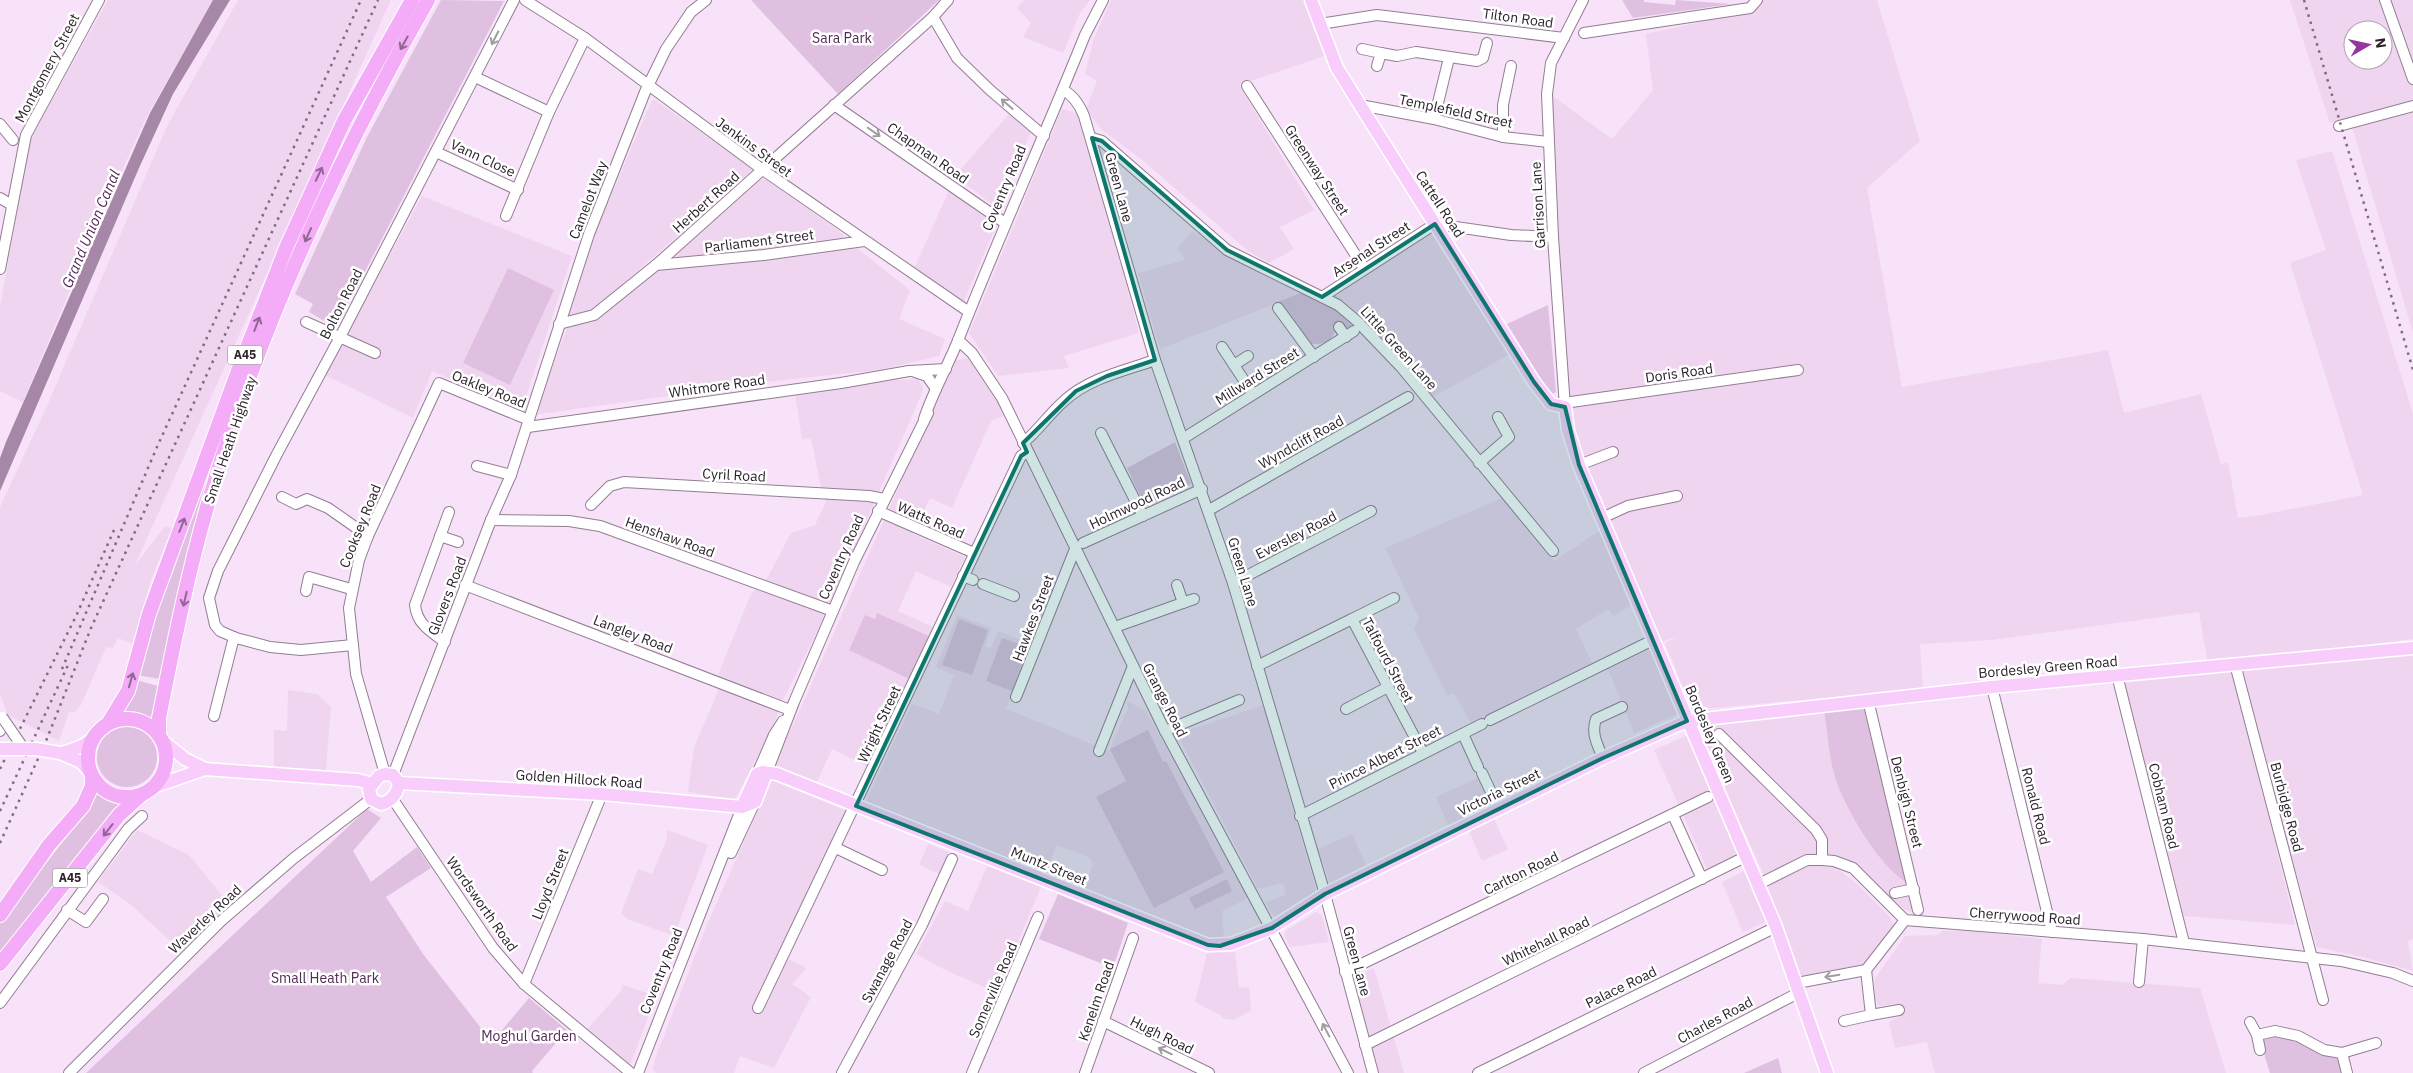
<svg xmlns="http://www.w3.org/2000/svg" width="2413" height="1073" viewBox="0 0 2413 1073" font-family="'IBM Plex Sans',sans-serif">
  <rect width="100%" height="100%" fill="#f8e2f9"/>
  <g fill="#f0d5f1" fill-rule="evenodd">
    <polygon points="108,0 213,0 147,116 104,209 23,402 0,391 0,307 30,139"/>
    <polygon points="238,0 391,0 134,567 165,526 172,528 151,580 132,644 118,638 113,648 106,647 81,705 75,712 69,712 59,741 8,715 0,695 0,507 46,408 167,126"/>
    <polygon points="1024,0 1090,0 1080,13 1063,53 1023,37 1031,23 1017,8"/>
    <polygon points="1111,0 1305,0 1325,56 1239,85 1314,210 1280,227 1294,249 1269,263 1248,251 1142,160 1101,129 1086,109 1097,81 1085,74 1094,38"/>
    <polygon points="1762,0 1877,0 1920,141 1867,188 1902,387 2108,350 2124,413 2201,394 2221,464 2228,462 2238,518 2261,515 2363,495 2290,263 2326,250 2296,160 2332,151 2413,414 2413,639 2208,665 2199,612 1992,640 1920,644 1923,689 1692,710 1665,643 1680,635 1662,642 1575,440 1565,361 1553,152 1553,96 1612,139 1653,90 1646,34 1751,11 1761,4"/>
    <path d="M2290,0H2413V333L2353,130L2355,116L2330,123ZM2353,30H2383V60H2353Z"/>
    <polygon points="652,100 655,100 753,169 591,312 566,316 588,249"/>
    <polygon points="1062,109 1074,112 1080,121 1090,147 1139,333 1064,356 1069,368 998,376 969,333"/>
    <polygon points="1009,114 1031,132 998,209 955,176"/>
    <polygon points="768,179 844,235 842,238 679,260 676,257 679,253 760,180"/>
    <polygon points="949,190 996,226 963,303 915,267"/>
    <polygon points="422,196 572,256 522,409 432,371 413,418 325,375"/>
    <polygon points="1193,231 1239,262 1304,292 1160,349 1138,273 1185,260 1177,248"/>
    <polygon points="1434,231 1510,354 1433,397 1406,363 1359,314 1335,296"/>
    <polygon points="857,248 910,290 899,319 945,339 939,356 879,370 765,382 534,415 568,326 654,271"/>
    <polygon points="970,358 998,402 1003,416 991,421 952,508 930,498 913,534 965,557 951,587 916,571 898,611 933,627 929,636 877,614 850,650 909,679 867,766 832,749 816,784 773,766 799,712 938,398 956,360"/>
    <polygon points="918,379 923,387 922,393 853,552 824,618 782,702 772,729 735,799 688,792 694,747 719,689 719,672 751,594 768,577 791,533 815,525 826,502 820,483 811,438 802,439 795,393 878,381"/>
    <polygon points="1504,497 1554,561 1601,530 1633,604 1614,616 1608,609 1576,629 1593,665 1471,723 1454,693 1448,696 1414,629 1419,618 1385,548"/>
    <polygon points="957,615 991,628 985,646 991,648 998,631 1031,644 1006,709 1109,751 1128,708 1127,701 1146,711 1250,897 1222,911 1224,939 1215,939 1084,890 1093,864 1090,858 1057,845 1046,872 1044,873 865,803 912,704 939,714 954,675 936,667"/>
    <polygon points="1655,647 1680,713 1634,733 1608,669"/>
    <polygon points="2413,652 2413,939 2408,941 2413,971 2367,958 2317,947 2279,811 2268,814 2295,925 2184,916 2124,683"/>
    <polygon points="288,690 317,694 331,707 326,770 274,767 274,730 287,731"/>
    <polygon points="1263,705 1316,890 1312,897 1274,917 1265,902 1286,895 1283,883 1258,889 1177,734"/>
    <polygon points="1824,711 1837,781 1869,844 1909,884 1914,913 1904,909 1847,861 1838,869 1857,884 1890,917 1894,926 1864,968 1802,979 1762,871 1707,749 1703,734 1712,724"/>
    <polygon points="1688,735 1743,855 1708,871 1654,750"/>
    <polygon points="1478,778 1491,806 1448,825 1436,797"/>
    <polygon points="771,780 847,811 778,954 807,968 792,984 811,997 774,1068 740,1056 734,1073 656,1073 653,1069 655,1059 706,927"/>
    <polygon points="1494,819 1508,849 1482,861 1469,831"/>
    <polygon points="137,830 189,855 229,904 179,949 130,904 98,882"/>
    <polygon points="667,830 708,845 674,936 627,919 621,913 638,869 652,874 667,839"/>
    <polygon points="1352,834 1366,865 1331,885 1318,849"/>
    <polygon points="928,844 949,852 940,874 919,865"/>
    <polygon points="987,866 1041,887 997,993 939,967 916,954 945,901 968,911"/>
    <polygon points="1746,870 1768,921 1743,932 1722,882"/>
    <polygon points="1316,912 1322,915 1329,942 1290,947 1284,934 1287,930"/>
    <polygon points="1942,931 1975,931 2042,939 2038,983 2062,985 2071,978 2200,988 2226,1073 1935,1073 1927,1042 1895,1048 1889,1022 1900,1016 1898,1004 1879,1006 1875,999 1874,980 1905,936 1937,935"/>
    <polygon points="1235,952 1239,988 1249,987 1251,1011 1233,1020 1221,1018 1222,1016 1195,1002 1207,953"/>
    <polygon points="1374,968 1404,1073 1376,1073 1351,978"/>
    <polygon points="623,985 656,996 631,1063 629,1064 586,1031 621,991"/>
  </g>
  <g fill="#dfc0e0">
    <polygon points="416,0 422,0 258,345 160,679 137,675 156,605 291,251 340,143"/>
    <polygon points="441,0 504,1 336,328 309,312 313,304 295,294 367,137"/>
    <polygon points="751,0 939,0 838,94"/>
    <polygon points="1622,0 1644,0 1644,2 1675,5 1676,0 1731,4 1633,18"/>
    <polygon points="508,268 554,290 510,385 463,363"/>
    <path d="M1304,292L1335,308L1353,326L1347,330L1343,325L1336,326C1335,340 1323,347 1309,343L1277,302Z"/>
    <polygon points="1548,305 1556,392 1551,395 1507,324"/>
    <polygon points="1175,442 1191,484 1145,506 1127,468"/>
    <polygon points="877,613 929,636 909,679 849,650 865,615 875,619"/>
    <polygon points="959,619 988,630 972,675 942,665"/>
    <polygon points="1002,638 1028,647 1012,691 986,681"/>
    <polygon points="136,680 158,686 151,720 134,713 122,714"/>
    <path d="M1863,705L1909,884C1879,867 1849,814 1837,783C1829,761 1828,734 1824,711Z"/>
    <circle cx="127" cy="757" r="30"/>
    <polygon points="1148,730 1163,762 1166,761 1224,872 1154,908 1096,797 1126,781 1110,749"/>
    <polygon points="98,792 115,800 126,802 0,955 0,923 2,919 77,824"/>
    <polygon points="367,809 381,818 353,851 371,882 417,847 431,868 386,897 423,954 492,1042 529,998 567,1030 532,1071 533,1073 86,1073"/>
    <polygon points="1227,879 1232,891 1195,909 1189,898"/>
    <polygon points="1058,894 1128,923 1113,968 1039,939"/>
    <polygon points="2277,1036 2289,1038 2335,1056 2340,1060 2343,1073 2270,1073 2261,1044 2264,1039"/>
    <polygon points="1778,1058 1782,1073 1744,1073"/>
  </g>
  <polygon fill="#a787a8" points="213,0 230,0 173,94 139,168 0,491 0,458 6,442 150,113"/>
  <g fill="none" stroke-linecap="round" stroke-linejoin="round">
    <g stroke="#927e92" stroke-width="12">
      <g id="minor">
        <polyline points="525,0 585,38 763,170 969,312"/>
        <polyline points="2385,0 2413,79"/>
        <polyline points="933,17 957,58 990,90 1044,136"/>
        <polyline points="1320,24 1377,15 1564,38"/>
        <polyline points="1584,33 1750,8 1757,0"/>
        <polyline points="1362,49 1381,53 1377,66"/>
        <polyline points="1381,53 1397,56 1416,52 1477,61 1483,58 1487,43"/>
        <polyline points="475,77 549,112"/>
        <polyline points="1247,86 1364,268"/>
        <path d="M1063,90C1073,95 1080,106 1084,116L1155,360L1233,583L1325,894L1373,1073"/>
        <polyline points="834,105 1005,223"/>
        <polyline points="1360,105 1434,119 1503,137 1548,142"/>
        <polyline points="1434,119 1449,58"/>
        <polyline points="0,124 13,140"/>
        <polyline points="2339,126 2413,106"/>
        <polyline points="1503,137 1503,105 1511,66"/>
        <polyline points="1092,138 1102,141 1227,250 1338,305 1357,321 1401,367 1553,551"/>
        <polyline points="436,152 518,190"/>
        <polyline points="0,198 12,205"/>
        <polyline points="506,216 549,112 585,38"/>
        <polyline points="656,265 764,255 864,241"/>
        <polyline points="0,269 26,135 99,0"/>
        <polyline points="1322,297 1435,224 1511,235 1553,237"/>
        <polyline points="1278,308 1314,357"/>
        <polyline points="306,322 375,353"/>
        <polyline points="559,324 594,315 656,265 933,17 948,0"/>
        <polyline points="1339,327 1346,337"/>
        <polyline points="958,340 972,353 1002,398 1165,731 1348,1073"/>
        <polyline points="1222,347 1253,394"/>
        <polyline points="1234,365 1248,356"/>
        <polyline points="915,372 927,376 936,389"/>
        <polyline points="1564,403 1798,370"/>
        <polyline points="1565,407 1553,237 1547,94 1551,63 1583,0"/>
        <path d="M924,419C933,391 948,366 959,338C999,236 1044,137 1085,35L1103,0"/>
        <polyline points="528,427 841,383 909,371 946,369"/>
        <polyline points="1101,433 1143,516"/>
        <polyline points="1184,438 1354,331"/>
        <path d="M1023,443C1038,431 1049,414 1064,401C1089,378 1124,371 1155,360"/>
        <polyline points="1479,463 1509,437 1498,417"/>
        <polyline points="1579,465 1613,452"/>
        <polyline points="477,466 511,475"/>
        <polyline points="282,497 296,504 307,499 328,508 368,536"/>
        <polyline points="591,505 610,486 624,482 869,496 884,499"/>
        <polyline points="1209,510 1408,397"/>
        <polyline points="878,511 974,553"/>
        <polyline points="1602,518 1628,506 1677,496"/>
        <polyline points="491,520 569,521 600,526 833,611"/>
        <polyline points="440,536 458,542"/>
        <polyline points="1083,543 1202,489"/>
        <polyline points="963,576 973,580"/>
        <polyline points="1233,583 1371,511"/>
        <polyline points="983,584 1014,596"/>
        <polyline points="465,585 790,710"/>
        <polyline points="1177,585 1183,603"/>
        <polyline points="306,591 309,577 351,589"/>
        <polyline points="1352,619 1394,598"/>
        <polyline points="1115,627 1194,599"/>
        <path d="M445,642C430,631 417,624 415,605L449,512"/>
        <polyline points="353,645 301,650 270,647 236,638 220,631 215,625 209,598 218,571 277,454 340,337 514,0"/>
        <polyline points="2235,664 2323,1000"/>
        <polyline points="1257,666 1352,619 1423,753"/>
        <polyline points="2117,675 2184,943"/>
        <polyline points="1992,687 2052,932"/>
        <polyline points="1016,697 1075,549"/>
        <polyline points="1868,700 1918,910"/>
        <polyline points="1346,709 1388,687"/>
        <polyline points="214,716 234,637"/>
        <polyline points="1490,720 1653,640"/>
        <polyline points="0,731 3,720"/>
        <polyline points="1165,731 1239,700"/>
        <polyline points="1463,734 1478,767"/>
        <polyline points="1719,734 1816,830 1822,840 1822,860 1834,861 1853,868 1905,920 2143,939 2341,961 2393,973 2413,981"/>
        <polyline points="1099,751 1133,666"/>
        <path d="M1603,758C1597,744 1591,733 1596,719L1622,707"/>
        <polyline points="767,772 794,702 854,562 928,413"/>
        <polyline points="1482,773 1499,809"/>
        <polyline points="385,774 356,674 349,608 359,560 368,536 439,383 529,420"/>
        <polyline points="757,774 774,735 783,721"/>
        <polyline points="393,775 491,520 511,475 589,234 645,92 666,49 691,12 706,0"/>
        <polyline points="392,798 493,948 524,984 631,1073"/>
        <polyline points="1673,815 1702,879"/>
        <polyline points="1300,816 1482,724"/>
        <polyline points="836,848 882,870"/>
        <polyline points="731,853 755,802"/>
        <polyline points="1759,884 1807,860 1822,860"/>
        <polyline points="1895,893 1914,889"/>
        <polyline points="67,910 86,922 103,899"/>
        <polyline points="1866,970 1871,1015 1899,1010"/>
        <polyline points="1345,972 1708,797"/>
        <polyline points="2139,982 2143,939"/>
        <polyline points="1797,983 1866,970 1905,920"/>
        <polyline points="524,984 602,794"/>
        <polyline points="0,1003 128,829 142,816"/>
        <path d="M758,1008C847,825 932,640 1021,456L1027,452"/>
        <polyline points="1103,1021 1209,1073"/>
        <polyline points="1844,1021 1871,1015"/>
        <polyline points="2250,1022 2257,1035 2260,1050"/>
        <polyline points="2257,1035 2275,1031 2298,1036 2324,1050 2342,1053 2347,1073"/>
        <polyline points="1365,1045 1739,860"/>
        <polyline points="2342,1053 2376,1043"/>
        <polyline points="69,1073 221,921 294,858 371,799"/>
        <polyline points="638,1073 742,807"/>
        <polyline points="842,1073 922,925 952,859"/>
        <polyline points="972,1073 1038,917"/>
        <polyline points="1085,1073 1133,938"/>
        <polyline points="1478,1073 1776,927"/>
        <polyline points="1644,1073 1800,992"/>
      </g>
    </g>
    <g stroke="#fff" stroke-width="15">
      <g id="major">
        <polyline points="1311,0 1337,68 1360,105 1534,382 1551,404 1565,407 1568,430 1579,465 1776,927 1827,1073"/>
        <polyline points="164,742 185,759 205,769"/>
        <polyline points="60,753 81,762 90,772"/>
        <polyline points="62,753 80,747 91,740"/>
        <path d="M385,774L393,775L399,783C397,794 392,801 381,804L371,799L369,789L379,776Z"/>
        <polyline points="399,783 602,794 742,807 755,802 764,779"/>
        <polyline points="153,787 205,769 358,780 372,784"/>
        <polyline points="742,807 757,774 762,772 777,774 1208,945 1231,944 1272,928 1325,894 1603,758 1687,721 1992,687 2413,648"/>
      </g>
    </g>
    <g stroke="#fff" stroke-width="16">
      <g id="highway">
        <circle cx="127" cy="758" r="39"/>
        <polyline points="109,722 128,691 149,614 238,371 286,248 344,121 412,0"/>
        <path d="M159,735V718C173,648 187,576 207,507C258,329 337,160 428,0"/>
        <polyline points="0,915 49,845 83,806 92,786 92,776"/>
        <polyline points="0,964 119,815 141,795"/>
      </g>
    </g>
    <use href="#minor" stroke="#fff" stroke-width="10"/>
    <use href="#major" stroke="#f8cdfb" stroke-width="12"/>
    <use href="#highway" stroke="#f4abf8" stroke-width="14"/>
    <g stroke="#7c6e7c" stroke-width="2.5" stroke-dasharray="2.5 5" stroke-linecap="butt">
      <polyline points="2304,0 2413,370"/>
      <polyline points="62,669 157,447 361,0"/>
      <polyline points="0,769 77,614 114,530"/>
      <polyline points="0,811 69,663"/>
      <polyline points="0,843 46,741 91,628 378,0"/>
    </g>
    <g stroke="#927e92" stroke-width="12" stroke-linecap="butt">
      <polyline id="minor-bridge" points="2,717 24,749"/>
    </g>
    <g stroke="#fff" stroke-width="15" stroke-linecap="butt">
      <polyline id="major-bridge" points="0,749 36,749 60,753"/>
    </g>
    <use href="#minor-bridge" stroke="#fff" stroke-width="10"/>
    <use href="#major-bridge" stroke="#f8cdfb" stroke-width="12"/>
  </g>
  <defs><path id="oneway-shaft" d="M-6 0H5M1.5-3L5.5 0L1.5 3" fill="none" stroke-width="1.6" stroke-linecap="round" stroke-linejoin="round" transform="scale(1.25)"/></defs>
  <g stroke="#a09ca0">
    <use href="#oneway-shaft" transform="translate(495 38) rotate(117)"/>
    <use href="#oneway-shaft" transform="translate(1007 104) rotate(-139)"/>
    <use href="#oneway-shaft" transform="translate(874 132) rotate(35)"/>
    <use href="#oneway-shaft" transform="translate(1832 976) rotate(170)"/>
    <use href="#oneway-shaft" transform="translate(1326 1030) rotate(-118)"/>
    <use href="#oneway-shaft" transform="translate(1165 1051) rotate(-154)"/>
  </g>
  <g stroke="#906692">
    <use href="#oneway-shaft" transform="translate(404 43) rotate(119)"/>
    <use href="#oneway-shaft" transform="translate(319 174) rotate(-65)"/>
    <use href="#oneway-shaft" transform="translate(308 235) rotate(114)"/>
    <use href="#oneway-shaft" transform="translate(257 324) rotate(-69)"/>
    <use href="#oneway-shaft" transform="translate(182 525) rotate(-69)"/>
    <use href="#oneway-shaft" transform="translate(185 599) rotate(103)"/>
    <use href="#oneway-shaft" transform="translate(131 680) rotate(-74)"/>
    <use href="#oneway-shaft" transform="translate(108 830) rotate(128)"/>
  </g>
  <path fill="#0f766e" fill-opacity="0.2" stroke="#0f766e" stroke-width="4" stroke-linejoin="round" d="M1092,138L1102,141L1227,250L1322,297L1435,224L1534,382L1551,404L1565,407L1579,465L1687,721L1603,758L1325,894L1272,928L1220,946L1208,945L856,806L1021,456L1027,452L1023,443L1076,391L1107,376L1155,360Z"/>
  <g text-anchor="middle" stroke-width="5" stroke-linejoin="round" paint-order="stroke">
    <g fill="#fff" stroke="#6b646b" stroke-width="1">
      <rect x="227.5" y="345.5" width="35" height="19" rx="4"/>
      <rect x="52.5" y="868.5" width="35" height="19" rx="4"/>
    </g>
    <g font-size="12" font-weight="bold" fill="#2b222b">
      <text x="245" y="359">A45</text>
      <text x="70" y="882">A45</text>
    </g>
    <g font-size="14" fill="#2b222b" stroke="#fff">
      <text transform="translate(1518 18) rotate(8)" y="5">Tilton Road</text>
      <text transform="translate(47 68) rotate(-62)" y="5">Montgomery Street</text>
      <text transform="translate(1456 111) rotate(12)" y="5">Templefield Street</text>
      <text transform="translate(754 147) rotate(36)" y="5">Jenkins Street</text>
      <text transform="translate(928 153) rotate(35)" y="5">Chapman Road</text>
      <text transform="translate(483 158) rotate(25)" y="5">Vann Close</text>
      <text transform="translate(1317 170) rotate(57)" y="5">Greenway Street</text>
      <text transform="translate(1119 187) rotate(75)" y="5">Green Lane</text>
      <text transform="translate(1004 188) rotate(-67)" y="5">Coventry Road</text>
      <text transform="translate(588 200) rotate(-69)" y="5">Camelot Way</text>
      <text transform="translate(706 202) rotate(-42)" y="5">Herbert Road</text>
      <text transform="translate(1440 204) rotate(57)" y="5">Cattell Road</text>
      <text transform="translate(1538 205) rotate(-93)" y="5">Garrison Lane</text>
      <text transform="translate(759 241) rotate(-7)" y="5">Parliament Street</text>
      <text transform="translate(1371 249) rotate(-33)" y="5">Arsenal Street</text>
      <text transform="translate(341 304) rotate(-63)" y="5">Bolton Road</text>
      <text transform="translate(1399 348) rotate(48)" y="5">Little Green Lane</text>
      <text transform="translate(1679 373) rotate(-8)" y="5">Doris Road</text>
      <text transform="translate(1257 376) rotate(-32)" y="5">Millward Street</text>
      <text transform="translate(717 386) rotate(-8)" y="5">Whitmore Road</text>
      <text transform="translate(489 389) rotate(22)" y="5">Oakley Road</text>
      <text transform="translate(230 440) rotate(-71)" y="5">Small Heath Highway</text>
      <text transform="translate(1301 442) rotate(-29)" y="5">Wyndcliff Road</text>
      <text transform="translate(734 475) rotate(3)" y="5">Cyril Road</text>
      <text transform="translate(1137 503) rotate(-25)" y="5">Holmwood Road</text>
      <text transform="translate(931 520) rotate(24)" y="5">Watts Road</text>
      <text transform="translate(360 526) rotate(-68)" y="5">Cooksey Road</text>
      <text transform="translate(1296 535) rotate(-27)" y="5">Eversley Road</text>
      <text transform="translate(670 537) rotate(20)" y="5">Henshaw Road</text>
      <text transform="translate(841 557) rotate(-66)" y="5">Coventry Road</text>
      <text transform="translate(1243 572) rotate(73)" y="5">Green Lane</text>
      <text transform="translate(447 596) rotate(-69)" y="5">Glovers Road</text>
      <text transform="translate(1033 618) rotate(-69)" y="5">Hawkes Street</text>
      <text transform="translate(633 634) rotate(21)" y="5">Langley Road</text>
      <text transform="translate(1388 660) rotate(62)" y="5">Talfourd Street</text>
      <text transform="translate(2048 667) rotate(-5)" y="5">Bordesley Green Road</text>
      <text transform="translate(1165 700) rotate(63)" y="5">Grange Road</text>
      <text transform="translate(879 724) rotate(-65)" y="5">Wright Street</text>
      <text transform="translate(1710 734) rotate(67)" y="5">Bordesley Green</text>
      <text transform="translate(1385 757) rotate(-27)" y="5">Prince Albert Street</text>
      <text transform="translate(579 779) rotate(4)" y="5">Golden Hillock Road</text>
      <text transform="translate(1499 792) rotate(-26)" y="5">Victoria Street</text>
      <text transform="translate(1907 802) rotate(76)" y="5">Denbigh Street</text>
      <text transform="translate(2036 806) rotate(76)" y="5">Ronald Road</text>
      <text transform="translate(2164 806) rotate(76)" y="5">Cobham Road</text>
      <text transform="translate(2287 807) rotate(75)" y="5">Burbidge Road</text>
      <text transform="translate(1049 866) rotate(22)" y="5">Muntz Street</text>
      <text transform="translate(1521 873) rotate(-26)" y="5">Carlton Road</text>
      <text transform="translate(550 884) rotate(-68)" y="5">Lloyd Street</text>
      <text transform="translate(482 904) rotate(55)" y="5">Wordsworth Road</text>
      <text transform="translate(2025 916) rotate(4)" y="5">Cherrywood Road</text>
      <text transform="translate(205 919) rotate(-43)" y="5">Waverley Road</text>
      <text transform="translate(1546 941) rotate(-26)" y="5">Whitehall Road</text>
      <text transform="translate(887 961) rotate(-62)" y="5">Swanage Road</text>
      <text transform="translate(1357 961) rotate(75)" y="5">Green Lane</text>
      <text transform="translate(661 971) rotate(-68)" y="5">Coventry Road</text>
      <text transform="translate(1621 987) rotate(-26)" y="5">Palace Road</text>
      <text transform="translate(993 990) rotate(-67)" y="5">Somerville Road</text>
      <text transform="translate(1096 1001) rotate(-71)" y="5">Kenelm Road</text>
      <text transform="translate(1715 1020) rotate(-28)" y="5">Charles Road</text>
      <text transform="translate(1162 1035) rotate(26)" y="5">Hugh Road</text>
    </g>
    <g font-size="14" fill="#542a57" stroke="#fff">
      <text x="842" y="43">Sara Park</text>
      <text x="325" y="983">Small Heath Park</text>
      <text x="529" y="1041">Moghul Garden</text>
    </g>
    <g font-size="15" font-style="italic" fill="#562b58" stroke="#fff">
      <text transform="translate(91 229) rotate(-67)" y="5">Grand Union Canal</text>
    </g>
  </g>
  <g transform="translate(2368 45) rotate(81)"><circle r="24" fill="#ffffff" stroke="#aaa7aa"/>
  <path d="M0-4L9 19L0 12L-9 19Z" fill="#97379e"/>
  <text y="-8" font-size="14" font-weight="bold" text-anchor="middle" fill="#2b222b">N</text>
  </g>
</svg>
